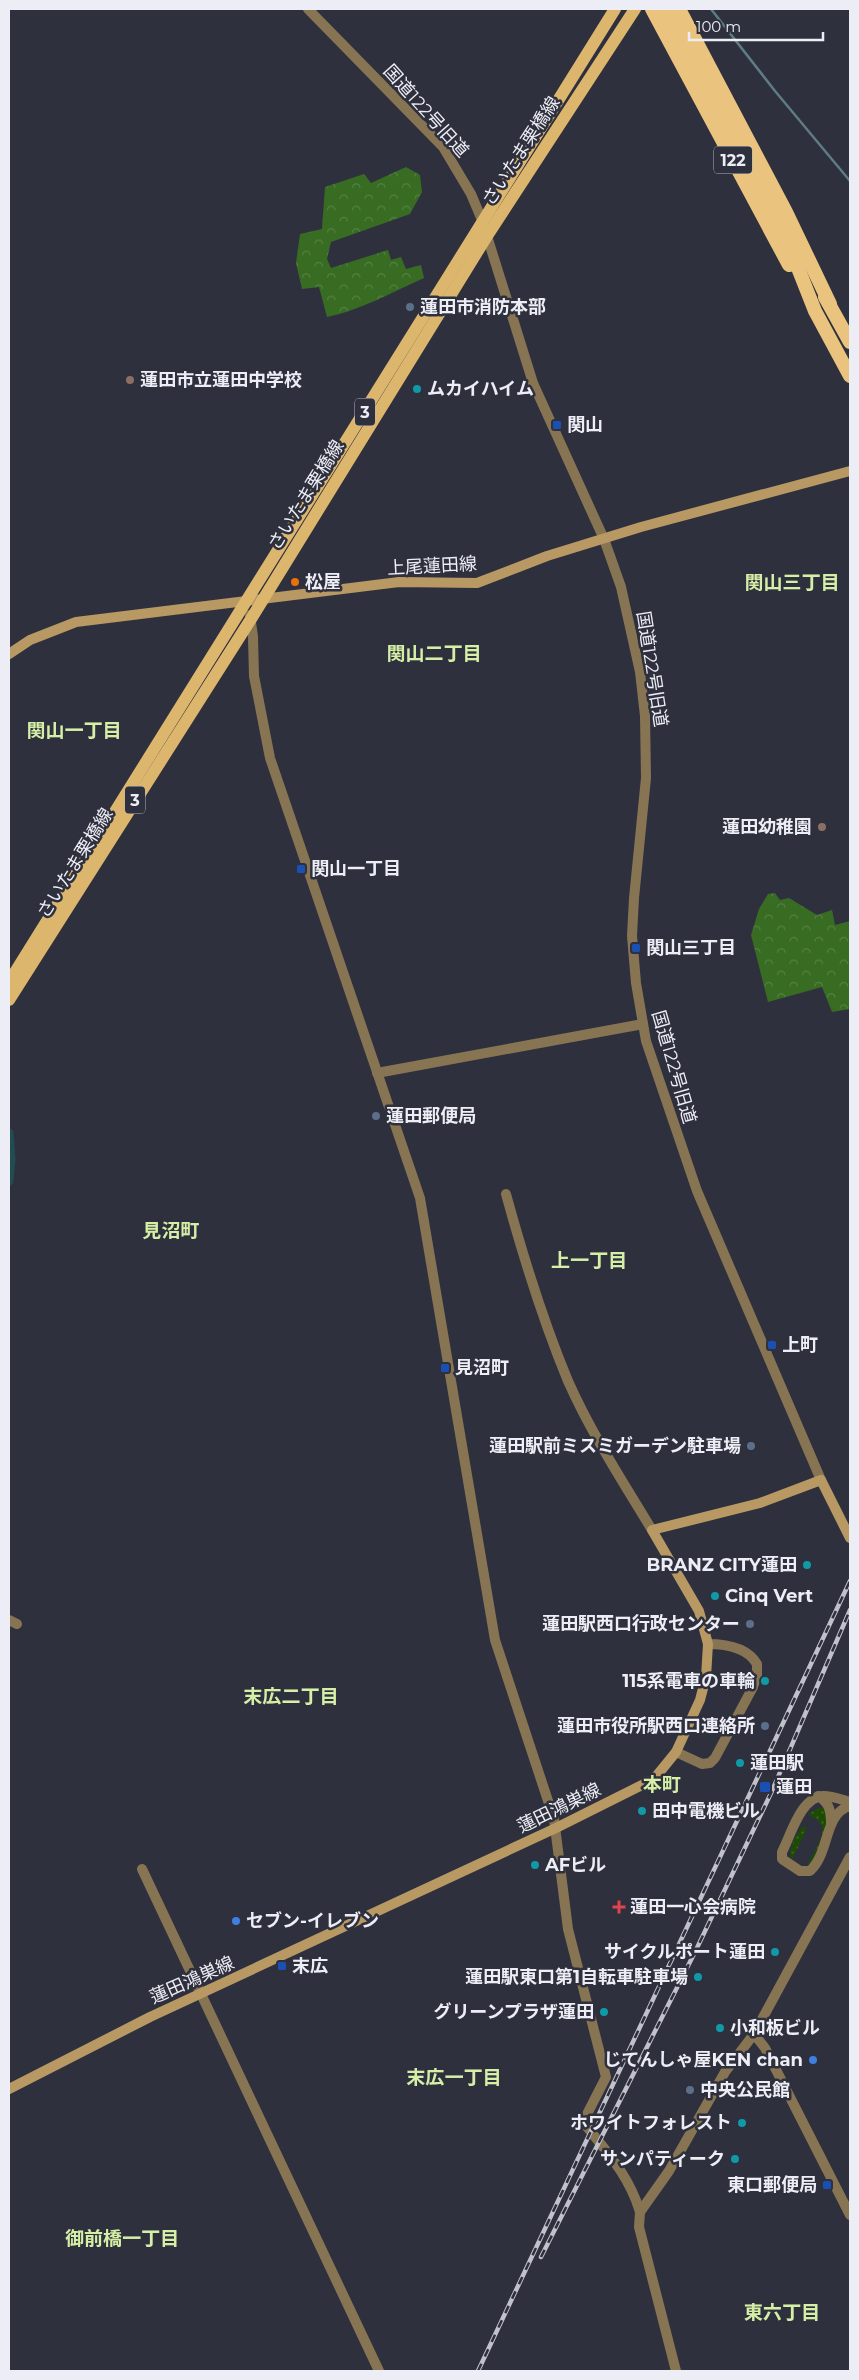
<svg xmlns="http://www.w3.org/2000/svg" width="859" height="2380" font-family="Montserrat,'Noto Sans JP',sans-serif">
  <defs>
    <pattern id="grass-dots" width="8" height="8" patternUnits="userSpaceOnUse" patternTransform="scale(1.25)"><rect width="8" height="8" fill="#1d4b03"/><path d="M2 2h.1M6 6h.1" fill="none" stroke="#3e6528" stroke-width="1.8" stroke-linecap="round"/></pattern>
    <pattern id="forest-crowns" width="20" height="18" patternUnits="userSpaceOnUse" patternTransform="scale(1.25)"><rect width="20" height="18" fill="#386c22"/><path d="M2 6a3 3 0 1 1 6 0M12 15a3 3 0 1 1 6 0" fill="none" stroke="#558143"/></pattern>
  </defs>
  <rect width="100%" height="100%" fill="#2f303d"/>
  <!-- grass -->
  <g fill="url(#grass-dots)">
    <path d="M821,1807l4,2 3,13 -15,40 -5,2c4,-9 19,-30 13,-40 -2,-4 -9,-7 -13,-10z"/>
    <path d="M802,1827l5,1 -15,32c-5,-10 4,-25 10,-33z"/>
  </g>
  <!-- forest -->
  <g fill="url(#forest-crowns)">
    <path d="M406,167l14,8 2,17 -12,22 -79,28 -4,17 4,9 57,-18 3,10 10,-3 5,12 15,-4 3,13c-32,14 -63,32 -97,39l-8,-30 -17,2 -6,-26 4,-29 22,-5 3,-42 39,-13 7,9z"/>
    <polygon points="775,893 780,900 789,898 817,915 832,910 835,925 850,921 850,1009 832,1012 822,987 768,1002 751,935 759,909 768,894"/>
  </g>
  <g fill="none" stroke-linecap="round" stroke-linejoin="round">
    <!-- stream -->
    <polyline stroke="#5e7c82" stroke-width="2.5" points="711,9 775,91 850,181"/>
    <!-- canal -->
    <polyline stroke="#214c50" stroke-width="9" points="9,1133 11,1159 9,1181"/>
    <!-- tertiary -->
    <g stroke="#877453" stroke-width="10">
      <polyline points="308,9 443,147 471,194 482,220 533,383 604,539 621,587 640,672 645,716 646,778 634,898 632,936 636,983 646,1041 697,1191 821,1480"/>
      <path d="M250,615l3,22 1,39 16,82 150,440 75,442 59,179 14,110 38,148 -23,45c23,29 46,53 57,90"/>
      <polyline points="377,1073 643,1024"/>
      <path d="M506,1194c17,62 37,127 62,187 23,52 55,101 84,149"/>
      <polyline points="9,1620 17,1624"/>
      <path d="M676,1752l26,12 8,-1 5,-5 38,-71 4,-12v-11c-10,-17 -31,-20 -49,-20"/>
      <path d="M818,1796c11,6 13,15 13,27"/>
      <path d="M850,1802c-8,-2 -17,-6 -26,-6 -23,0 -33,39 -42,56v7l18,12h10c21,-20 13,-57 40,-65"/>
      <polyline points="142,1869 379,2371"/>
      <polyline points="754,2034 765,2048 850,2215"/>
      <polyline points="676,2371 639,2227 640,2212 669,2171 725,2072 754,2034 850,1857"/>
    </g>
    <!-- secondary -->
    <g stroke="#b89963" stroke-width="10">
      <polyline points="9,654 30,640 76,622 399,582 477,583 547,556 641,527 850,471"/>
      <polyline points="9,2089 150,2017 556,1828 654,1779 676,1752 700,1700 706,1677 708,1644 699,1611 652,1530 760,1503 821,1480 850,1538"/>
    </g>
    <!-- primary -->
    <g stroke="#ddb66e" stroke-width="12">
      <polyline points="9,982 615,9"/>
      <polyline points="9,1000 251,619 487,236 635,9"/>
    </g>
    <!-- trunk -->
    <g stroke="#eac47e" stroke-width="14">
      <polyline points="652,9 789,265"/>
      <polyline points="666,9 787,240 815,311 850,376"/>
      <polyline points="679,9 786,212 830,304"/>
      <polyline points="825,297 850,342"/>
    </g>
    <defs>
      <g id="rail">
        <polyline points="541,2257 696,1950 772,1791 850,1610"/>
        <polyline points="478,2371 850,1581"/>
      </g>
    </defs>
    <!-- rail casing -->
    <use href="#rail" stroke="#c0c1ca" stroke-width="4.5"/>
    <!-- rail -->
    <use href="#rail" stroke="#2f303d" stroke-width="2.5" stroke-dasharray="8" stroke-linecap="butt"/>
  </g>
  <!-- markers -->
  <g fill="#5c6f8a" stroke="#2f303d" stroke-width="2">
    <circle cx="410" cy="307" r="5"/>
    <circle cx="376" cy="1116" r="5"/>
    <circle cx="751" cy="1446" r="5"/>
    <circle cx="750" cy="1624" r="5"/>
    <circle cx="765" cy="1726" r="5"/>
    <circle cx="690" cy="2090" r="5"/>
  </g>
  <g fill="#8d6e63" stroke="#2f303d" stroke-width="2">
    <circle cx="130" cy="380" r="5"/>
    <circle cx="822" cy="827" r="5"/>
  </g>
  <g fill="#0f9aa8" stroke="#2f303d" stroke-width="2">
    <circle cx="417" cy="389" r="5"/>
    <circle cx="807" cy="1565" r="5"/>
    <circle cx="715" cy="1596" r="5"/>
    <circle cx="765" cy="1681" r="5"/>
    <circle cx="740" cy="1763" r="5"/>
    <circle cx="642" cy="1811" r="5"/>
    <circle cx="535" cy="1865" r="5"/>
    <circle cx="775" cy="1952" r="5"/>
    <circle cx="698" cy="1977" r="5"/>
    <circle cx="604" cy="2012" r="5"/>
    <circle cx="720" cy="2028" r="5"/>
    <circle cx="742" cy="2123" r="5"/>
    <circle cx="735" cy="2159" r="5"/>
  </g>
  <g fill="#1a4fb4" stroke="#2f303d" stroke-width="2">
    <rect x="552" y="420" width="10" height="10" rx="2.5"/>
    <rect x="296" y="864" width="10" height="10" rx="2.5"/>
    <rect x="631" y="943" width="10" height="10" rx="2.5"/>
    <rect x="767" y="1340" width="10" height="10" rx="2.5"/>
    <rect x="440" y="1363" width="10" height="10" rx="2.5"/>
    <rect x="759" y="1781" width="12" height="12" rx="2.5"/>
    <rect x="277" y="1961" width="10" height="10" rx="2.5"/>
    <rect x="822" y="2180" width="10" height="10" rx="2.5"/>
  </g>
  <circle fill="#e8710a" stroke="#2f303d" stroke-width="2" cx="295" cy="582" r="5"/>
  <path fill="#e0444e" stroke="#2f303d" stroke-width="2" d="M616.5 1899.5h5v5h5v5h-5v5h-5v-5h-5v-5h5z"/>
  <g fill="#3f7fe0" stroke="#2f303d" stroke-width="2">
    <circle cx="236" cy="1921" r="5"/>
    <circle cx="813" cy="2060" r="5"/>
  </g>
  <g text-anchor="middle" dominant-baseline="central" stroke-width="5" stroke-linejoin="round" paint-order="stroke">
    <!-- shield labels -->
    <g fill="#2f303d" stroke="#b3b4be" stroke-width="1">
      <rect x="714" y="146.5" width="38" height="27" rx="4"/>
      <rect x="355" y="398.5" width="20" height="27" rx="4"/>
      <rect x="125" y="786.5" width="20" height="27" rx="4"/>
    </g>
    <g font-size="16" font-weight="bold" fill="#ecedf5">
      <text x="733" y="160">122</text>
      <text x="365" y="412">3</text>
      <text x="135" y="800">3</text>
    </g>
    <!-- street labels -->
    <g font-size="18" fill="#ecedf5" stroke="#2f303d">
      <text transform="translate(426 111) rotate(48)">国道122号旧道</text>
      <text transform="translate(521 151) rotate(-57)">さいたま栗橋線</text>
      <text transform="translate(306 495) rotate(-58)">さいたま栗橋線</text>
      <text transform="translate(432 566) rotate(-3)">上尾蓮田線</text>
      <text transform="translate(652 669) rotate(81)">国道122号旧道</text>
      <text transform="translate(75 863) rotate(-58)">さいたま栗橋線</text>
      <text transform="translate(674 1067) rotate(74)">国道122号旧道</text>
      <text transform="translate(559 1808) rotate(-26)">蓮田鴻巣線</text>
      <text transform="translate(192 1980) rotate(-24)">蓮田鴻巣線</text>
    </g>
    <!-- poi labels -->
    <g font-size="18" font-weight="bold" fill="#ecedf5" stroke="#2f303d" text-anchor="start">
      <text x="420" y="307">蓮田市消防本部</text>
      <text x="140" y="380">蓮田市立蓮田中学校</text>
      <text x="427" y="389">ムカイハイム</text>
      <text x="567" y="425">関山</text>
      <text x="305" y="582">松屋</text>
      <text x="812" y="827" text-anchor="end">蓮田幼稚園</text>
      <text x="311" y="869">関山一丁目</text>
      <text x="646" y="948">関山三丁目</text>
      <text x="386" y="1116">蓮田郵便局</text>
      <text x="782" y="1345">上町</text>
      <text x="455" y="1368">見沼町</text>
      <text x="741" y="1446" text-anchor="end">蓮田駅前ミスミガーデン駐車場</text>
      <text x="797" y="1565" text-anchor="end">BRANZ CITY蓮田</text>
      <text x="725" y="1596">Cinq Vert</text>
      <text x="740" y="1624" text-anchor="end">蓮田駅西口行政センター</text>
      <text x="755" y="1681" text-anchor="end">115系電車の車輪</text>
      <text x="755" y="1726" text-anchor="end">蓮田市役所駅西口連絡所</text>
      <text x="750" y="1763">蓮田駅</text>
      <text x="776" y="1787">蓮田</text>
      <text x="652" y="1811">田中電機ビル</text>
      <text x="545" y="1865">AFビル</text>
      <text x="630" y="1907">蓮田一心会病院</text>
      <text x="246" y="1921">セブン-イレブン</text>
      <text x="765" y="1952" text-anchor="end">サイクルポート蓮田</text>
      <text x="292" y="1966">末広</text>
      <text x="688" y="1977" text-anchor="end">蓮田駅東口第1自転車駐車場</text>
      <text x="594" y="2012" text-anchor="end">グリーンプラザ蓮田</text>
      <text x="730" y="2028">小和板ビル</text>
      <text x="803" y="2060" text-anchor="end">じてんしゃ屋KEN chan</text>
      <text x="700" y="2090">中央公民館</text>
      <text x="732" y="2123" text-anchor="end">ホワイトフォレスト</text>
      <text x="725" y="2159" text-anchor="end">サンパティーク</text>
      <text x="817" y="2185" text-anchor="end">東口郵便局</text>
    </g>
    <!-- neighbourhood labels -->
    <g font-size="19" font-weight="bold" fill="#d5f0a6" stroke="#2f303d">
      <text x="792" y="582">関山三丁目</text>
      <text x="434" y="653">関山二丁目</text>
      <text x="74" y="730">関山一丁目</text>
      <text x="171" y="1230">見沼町</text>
      <text x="589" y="1260">上一丁目</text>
      <text x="291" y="1696">末広二丁目</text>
      <text x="662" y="1784">本町</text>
      <text x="454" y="2077">末広一丁目</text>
      <text x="122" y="2238">御前橋一丁目</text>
      <text x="782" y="2312">東六丁目</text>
    </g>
  </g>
  <!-- border -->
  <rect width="859" height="2380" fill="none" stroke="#ecedf5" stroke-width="20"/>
  <!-- scale -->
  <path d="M689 32v8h134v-8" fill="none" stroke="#ecedf5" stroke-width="2.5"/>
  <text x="696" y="32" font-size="15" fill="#ecedf5" stroke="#2f303d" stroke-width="4" paint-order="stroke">100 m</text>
</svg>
